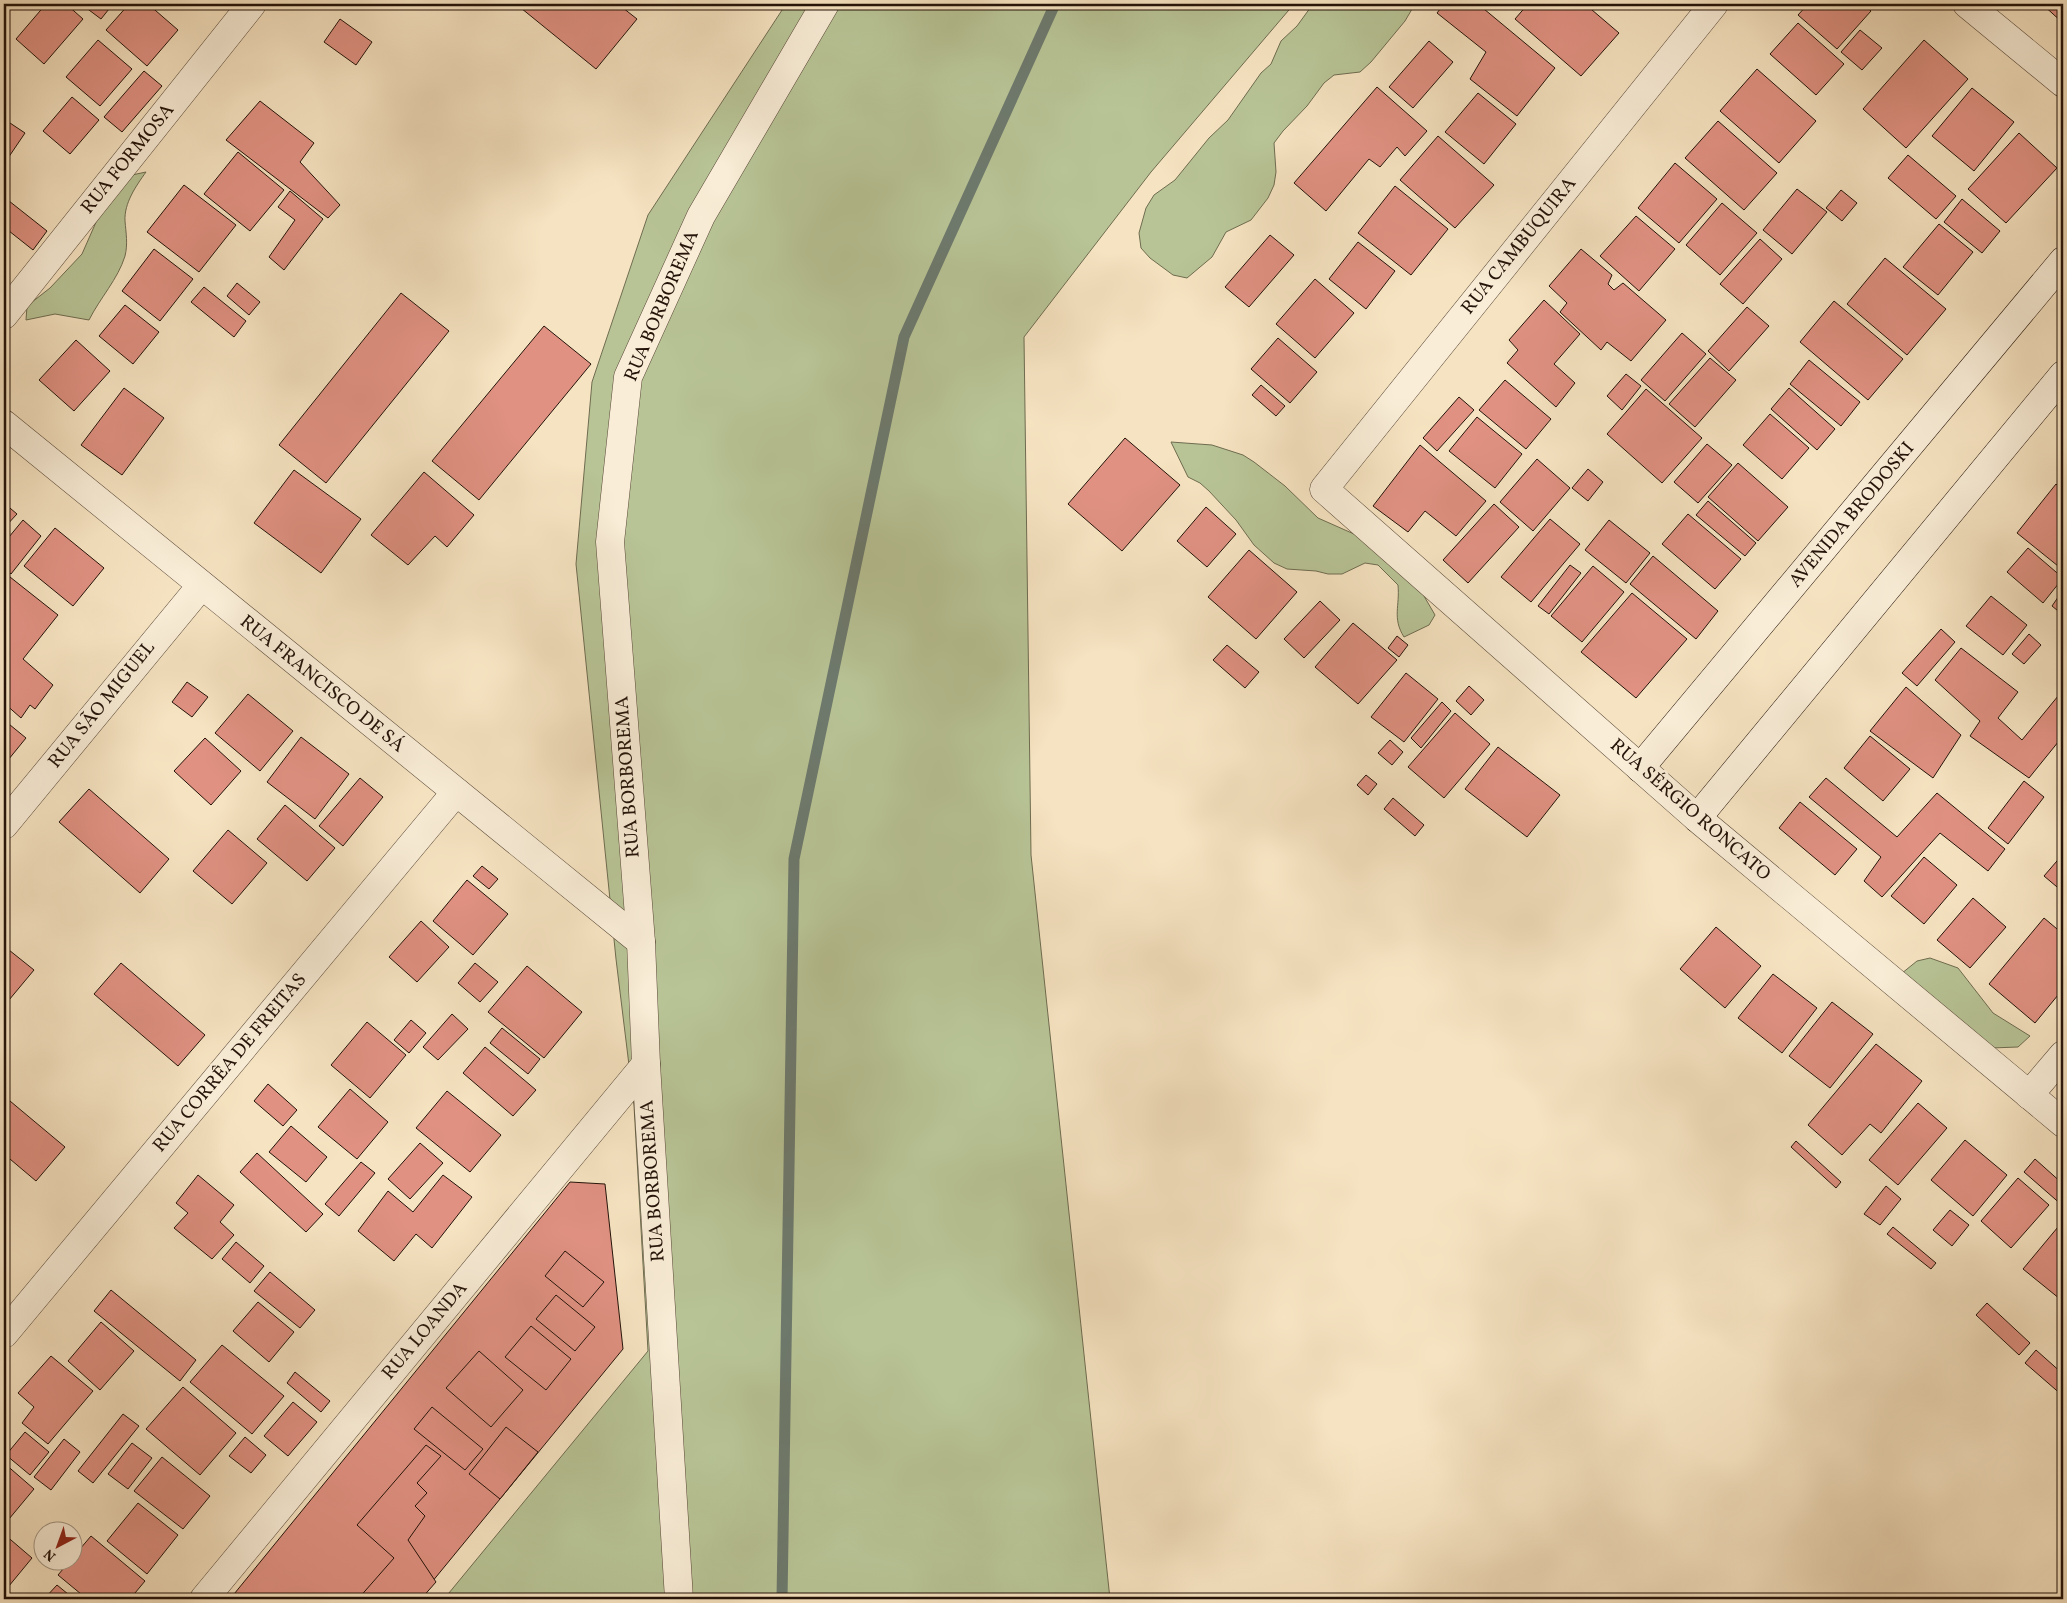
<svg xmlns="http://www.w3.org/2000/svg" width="2067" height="1603" font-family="Vollkorn,serif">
  <rect width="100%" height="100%" fill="#f6e3c1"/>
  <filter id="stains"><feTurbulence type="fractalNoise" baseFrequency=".004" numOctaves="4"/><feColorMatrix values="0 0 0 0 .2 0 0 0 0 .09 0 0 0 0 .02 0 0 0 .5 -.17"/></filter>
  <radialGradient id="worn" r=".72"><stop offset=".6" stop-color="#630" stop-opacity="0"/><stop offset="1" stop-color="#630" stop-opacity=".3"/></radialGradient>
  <!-- green -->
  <g fill="#b8c496" stroke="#6e6c50">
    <polygon points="786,4 1294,4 1151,172 1024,337 1031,855 1110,1599 444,1599 648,1351 634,1106 616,959 576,564 592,382 648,215"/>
    <polygon points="1313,4 1415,4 1405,21 1371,62 1360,72 1334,75 1324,83 1307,106 1283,131 1274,143 1276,172 1274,185 1268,198 1251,220 1226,232 1212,257 1187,278 1173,275 1150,258 1141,248 1139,233 1146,208 1154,195 1175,180 1209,138 1228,120 1261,73 1271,64 1281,41 1297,26"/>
    <path d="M146,172c-10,14 -22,31 -21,49 1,12 3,23 0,35 -7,23 -25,42 -36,64l-34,-6 -29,6 1,-14 23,-18 32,-34 22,-50 28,-29z"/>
    <path d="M1171,442l41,3 31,10 11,7 31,24 33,32 36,16 13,3 50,47 18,31 -6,10 -25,12c-12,-19 -4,-31 -6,-52l-20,-20 -13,-2 -23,11h-14l-12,-3 -29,-2 -13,-6 -20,-18 -18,-25 -27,-29 -9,-8 -12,-6z"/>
    <polygon points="1930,958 1958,968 1993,1013 2030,1036 2018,1047 1991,1048 1896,978 1917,961"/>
  </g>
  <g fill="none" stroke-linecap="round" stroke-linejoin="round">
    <!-- stream -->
    <polyline stroke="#6d7a6e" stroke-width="11" points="782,1599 794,859 904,337 1055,4"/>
  </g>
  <!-- building -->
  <g fill="#e09182" stroke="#241309">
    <polygon points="46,4 66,4 83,19 44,64 16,39"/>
    <polygon points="81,4 113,4 101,19"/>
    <polygon points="129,4 148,4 178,30 147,66 106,30"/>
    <polygon points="516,4 618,4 637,19 596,69"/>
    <polygon points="1444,4 1478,4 1555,68 1517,116 1470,79 1486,52 1437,13"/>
    <polygon points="1528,4 1585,4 1619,33 1581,76 1515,19"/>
    <polygon points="1808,4 1863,4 1871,11 1837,49 1798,15"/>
    <polygon points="2042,4 2063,4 2063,23"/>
    <polygon points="340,19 372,42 356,65 324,42"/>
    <polygon points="1798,23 1844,64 1816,95 1770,54"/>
    <polygon points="1860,30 1882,48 1862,70 1841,52"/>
    <polygon points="98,40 132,69 100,106 66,77"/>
    <polygon points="1924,40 1968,79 1906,148 1863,109"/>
    <polygon points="1429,41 1453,62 1413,108 1389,87"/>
    <polygon points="1757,69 1816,121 1779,163 1720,111"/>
    <polygon points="144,71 162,86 122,132 104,117"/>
    <polygon points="1377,87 1427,131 1405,156 1397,147 1380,167 1369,159 1326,211 1294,183"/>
    <polygon points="1972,88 2014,122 1974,171 1932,136"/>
    <polygon points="1478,93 1516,124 1484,164 1445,132"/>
    <polygon points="72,97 99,120 70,154 43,131"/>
    <polygon points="260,101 314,143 300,162 340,205 328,218 226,140"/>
    <polygon points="4,119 25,133 4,164"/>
    <polygon points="1718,121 1777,173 1744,210 1685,158"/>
    <polygon points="2019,133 2057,168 2006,223 1968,189"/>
    <polygon points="1438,136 1494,185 1455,228 1400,180"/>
    <polygon points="238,152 284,190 250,231 204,194"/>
    <polygon points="1908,155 1956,196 1936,219 1888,178"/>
    <polygon points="1675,163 1717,199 1679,243 1638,208"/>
    <polygon points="184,185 236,225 199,272 147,232"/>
    <polygon points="1395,186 1448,229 1411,275 1358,233"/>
    <polygon points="1797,189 1827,212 1792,254 1763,230"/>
    <polygon points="1841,190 1857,203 1842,221 1826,208"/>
    <polygon points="290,191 323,219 284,270 269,257 295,220 278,207"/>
    <polygon points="4,197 47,231 33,250 4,227"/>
    <polygon points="1962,199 2000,231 1982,253 1944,222"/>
    <polygon points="1722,203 1757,233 1720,275 1686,245"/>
    <polygon points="1636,216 1675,249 1639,291 1600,256"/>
    <polygon points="1939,224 1973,252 1938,295 1903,267"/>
    <polygon points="1270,235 1294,255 1249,307 1225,287"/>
    <polygon points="1760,239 1782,259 1743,304 1720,284"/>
    <polygon points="1358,242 1395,271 1366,309 1329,279"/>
    <polygon points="154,249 193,279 160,321 122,291"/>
    <polygon points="1581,249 1612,275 1608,284 1614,290 1623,283 1666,320 1631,361 1607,342 1601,350 1560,312 1567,303 1549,286"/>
    <polygon points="1885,258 1946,309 1907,355 1847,304"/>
    <polygon points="1315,279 1354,313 1315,358 1276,324"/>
    <polygon points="237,283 260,302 249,315 227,296"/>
    <polygon points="204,287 246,321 234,337 191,302"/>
    <polygon points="401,293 449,331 326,483 279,445"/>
    <polygon points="1544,300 1580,334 1554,364 1575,383 1556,407 1507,363 1518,350 1509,340"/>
    <polygon points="1834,301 1903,359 1868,400 1800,342"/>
    <polygon points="125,305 159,332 133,364 99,336"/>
    <polygon points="1747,307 1769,326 1729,371 1708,351"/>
    <polygon points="544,326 591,364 479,500 432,461"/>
    <polygon points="1682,333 1706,354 1665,401 1641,380"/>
    <polygon points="1278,338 1317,372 1290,403 1251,369"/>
    <polygon points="76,340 110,371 74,411 39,380"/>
    <polygon points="1710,358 1736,380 1695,427 1669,404"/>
    <polygon points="1809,360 1860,402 1841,426 1790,384"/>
    <polygon points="1626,374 1641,386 1622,410 1607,396"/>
    <polygon points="1505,380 1551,419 1526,449 1479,410"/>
    <polygon points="1261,385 1285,406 1276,416 1252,395"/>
    <polygon points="124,388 164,418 122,475 81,445"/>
    <polygon points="1789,388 1835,429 1817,450 1771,409"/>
    <polygon points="1646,389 1702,438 1662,483 1607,434"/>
    <polygon points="1459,397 1474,410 1437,451 1423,438"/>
    <polygon points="1770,414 1809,448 1782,479 1743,445"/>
    <polygon points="1477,417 1522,454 1495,488 1449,451"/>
    <polygon points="1125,438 1180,485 1122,551 1068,504"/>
    <polygon points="1707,444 1732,465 1698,503 1674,482"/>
    <polygon points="1420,445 1486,501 1456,536 1425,511 1408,532 1373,506"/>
    <polygon points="1537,459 1570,488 1533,531 1500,502"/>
    <polygon points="1738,463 1788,507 1758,541 1708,497"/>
    <polygon points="1588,469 1603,482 1588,501 1572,488"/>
    <polygon points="294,470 361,519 321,573 254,523"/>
    <polygon points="424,472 474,515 447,547 435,536 408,565 371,535"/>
    <polygon points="2056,484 2063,491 2063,570 2017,533"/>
    <polygon points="1708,501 1756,543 1745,556 1696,515"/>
    <polygon points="4,503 17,514 4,528"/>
    <polygon points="1494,504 1519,527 1468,583 1443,560"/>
    <polygon points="1206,507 1236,534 1207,567 1177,541"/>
    <polygon points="1688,514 1741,559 1715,589 1662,544"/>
    <polygon points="1550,519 1580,544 1531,602 1501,577"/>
    <polygon points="23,520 41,536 11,574 4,568 4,543"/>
    <polygon points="1609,520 1650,553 1626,583 1585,550"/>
    <polygon points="55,528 104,568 73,606 24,566"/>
    <polygon points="2028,548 2063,578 2043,603 2007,572"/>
    <polygon points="1249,550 1297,592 1256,639 1208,597"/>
    <polygon points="1653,556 1718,611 1696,639 1630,584"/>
    <polygon points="1570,565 1581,573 1549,614 1538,606"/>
    <polygon points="1593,566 1624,592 1582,642 1551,616"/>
    <polygon points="10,577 58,615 23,659 53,685 35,709 30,705 21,718 4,703 4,584"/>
    <polygon points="2063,590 2063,615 2052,606"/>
    <polygon points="1632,593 1687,639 1636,698 1581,652"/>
    <polygon points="1991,596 2027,625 2003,655 1966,626"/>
    <polygon points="1320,601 1340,620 1304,658 1284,639"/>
    <polygon points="1353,623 1397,660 1358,704 1315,667"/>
    <polygon points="1941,629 1955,642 1917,686 1902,673"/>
    <polygon points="2029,634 2041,645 2024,664 2012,654"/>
    <polygon points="1397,636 1408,645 1399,657 1388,648"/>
    <polygon points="1227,645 1259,672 1245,688 1213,660"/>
    <polygon points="1961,648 2018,692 1998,718 2022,740 2063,690 2063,736 2029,778 1970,736 1980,721 1935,680"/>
    <polygon points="1406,673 1438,699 1404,742 1371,717"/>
    <polygon points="187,682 208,697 192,717 172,702"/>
    <polygon points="1469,686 1484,700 1471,715 1456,701"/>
    <polygon points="1906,687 1961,735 1933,778 1870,731"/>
    <polygon points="248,694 293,731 260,771 215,733"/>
    <polygon points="1442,702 1451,711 1421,748 1411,738"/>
    <polygon points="1455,713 1490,744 1444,798 1408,767"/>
    <polygon points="4,720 26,738 4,765"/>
    <polygon points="1870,736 1910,769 1883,801 1844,768"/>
    <polygon points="301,737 349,774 315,819 267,782"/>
    <polygon points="205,738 241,771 211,805 174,771"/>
    <polygon points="1390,740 1403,752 1392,765 1378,753"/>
    <polygon points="1498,747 1560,795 1527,837 1465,789"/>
    <polygon points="1366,775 1377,784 1368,795 1357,785"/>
    <polygon points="360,778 383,797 343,846 319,826"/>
    <polygon points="1826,778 1897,837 1937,793 2005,849 1988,871 1940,833 1882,897 1864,881 1881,857 1809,797"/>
    <polygon points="2024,781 2044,797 2008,844 1988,828"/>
    <polygon points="89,789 169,859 140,893 59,822"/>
    <polygon points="1393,798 1424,825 1415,836 1384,809"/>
    <polygon points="1800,802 1857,849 1835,875 1779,828"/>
    <polygon points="285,805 335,848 307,881 257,839"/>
    <polygon points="228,830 267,863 232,904 193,871"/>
    <polygon points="2063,854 2063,892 2044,876"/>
    <polygon points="1924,857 1957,885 1924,924 1891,896"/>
    <polygon points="482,866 498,879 489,889 473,876"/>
    <polygon points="467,880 508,914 473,955 433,921"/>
    <polygon points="1973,898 2006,927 1970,968 1937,940"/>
    <polygon points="2044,918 2063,934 2063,989 2035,1023 1989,984"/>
    <polygon points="421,921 449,947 417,982 389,957"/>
    <polygon points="1716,927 1761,966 1725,1008 1680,969"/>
    <polygon points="4,946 34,970 4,1006"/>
    <polygon points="121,963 205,1035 178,1066 94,994"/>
    <polygon points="475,963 498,982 480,1002 458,983"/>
    <polygon points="527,966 582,1012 544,1058 488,1012"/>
    <polygon points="1773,974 1817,1008 1782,1053 1738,1018"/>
    <polygon points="1832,1002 1873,1034 1830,1088 1789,1056"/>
    <polygon points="452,1014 468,1029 438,1060 423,1047"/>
    <polygon points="411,1020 426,1033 409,1053 394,1040"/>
    <polygon points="367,1022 406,1055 370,1098 331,1065"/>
    <polygon points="502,1028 540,1059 528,1074 490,1043"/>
    <polygon points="1876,1044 1922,1081 1881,1133 1870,1124 1842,1155 1808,1125"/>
    <polygon points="485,1047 536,1090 513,1116 463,1073"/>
    <polygon points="268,1084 297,1110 283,1126 254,1101"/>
    <polygon points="350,1089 388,1122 357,1159 318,1127"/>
    <polygon points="447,1091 501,1135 470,1172 416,1128"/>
    <polygon points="10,1101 65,1147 36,1181 4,1154 4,1109"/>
    <polygon points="1918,1103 1947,1128 1898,1185 1869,1160"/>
    <polygon points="291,1126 327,1157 306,1182 269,1152"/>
    <polygon points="1965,1140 2007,1175 1973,1216 1931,1180"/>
    <polygon points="1796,1141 1841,1182 1836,1188 1791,1147"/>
    <polygon points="420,1143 443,1163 410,1199 388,1179"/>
    <polygon points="257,1153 323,1214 306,1232 240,1172"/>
    <polygon points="2035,1159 2063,1184 2063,1206 2024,1172"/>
    <polygon points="361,1162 375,1173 339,1216 325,1204"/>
    <polygon points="198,1175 234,1205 220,1222 234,1235 212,1259 174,1228 188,1213 176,1203"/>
    <polygon points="443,1175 472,1197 432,1248 416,1234 394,1261 358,1231 388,1191 413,1212"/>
    <polygon points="2018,1178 2049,1205 2011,1248 1981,1221"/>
    <polygon points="570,1182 605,1184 623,1349 418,1599 230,1599"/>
    <polygon points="1886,1186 1901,1199 1880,1225 1864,1214"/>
    <polygon points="1950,1210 1969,1225 1952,1246 1933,1230"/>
    <polygon points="2063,1221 2063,1295 2060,1299 2023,1269"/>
    <polygon points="1893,1227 1936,1263 1931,1269 1887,1234"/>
    <polygon points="236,1242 264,1266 250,1283 222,1259"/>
    <polygon points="565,1251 604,1282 583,1307 545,1276"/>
    <polygon points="270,1272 315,1310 300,1328 254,1291"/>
    <polygon points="111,1290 196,1360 180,1381 94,1311"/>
    <polygon points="556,1295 595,1327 575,1351 536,1319"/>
    <polygon points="258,1302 294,1332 269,1362 233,1331"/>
    <polygon points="1987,1303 2030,1343 2019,1355 1976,1315"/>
    <polygon points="101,1322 134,1351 100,1390 68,1361"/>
    <polygon points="531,1326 571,1359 546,1390 505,1357"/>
    <polygon points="222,1345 284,1396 252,1434 190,1382"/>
    <polygon points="2036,1350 2063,1374 2063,1396 2025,1363"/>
    <polygon points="479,1351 523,1390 491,1427 446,1388"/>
    <polygon points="51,1356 93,1391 48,1444 22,1423 34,1407 18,1393"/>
    <polygon points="295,1372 330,1401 321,1412 287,1383"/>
    <polygon points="183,1387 236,1433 200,1475 146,1429"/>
    <polygon points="293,1402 317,1422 288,1456 264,1436"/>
    <polygon points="432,1407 483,1449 465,1470 414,1429"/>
    <polygon points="123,1414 139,1426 93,1483 78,1471"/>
    <polygon points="506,1427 538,1452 500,1499 469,1474"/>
    <polygon points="25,1432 49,1452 30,1475 6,1455"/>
    <polygon points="245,1437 266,1455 251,1473 229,1456"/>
    <polygon points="64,1439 80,1452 51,1490 34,1477"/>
    <polygon points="132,1443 152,1458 128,1489 108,1474"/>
    <polygon points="426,1445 441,1456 417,1483 427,1493 415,1506 425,1516 408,1540 436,1582 421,1599 358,1599 394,1558 357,1525"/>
    <polygon points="162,1457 210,1496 183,1529 134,1491"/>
    <polygon points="4,1463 34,1489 4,1525"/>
    <polygon points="138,1503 178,1535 147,1574 107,1541"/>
    <polygon points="4,1534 32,1558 4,1592"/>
    <polygon points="91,1536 145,1581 130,1599 87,1599 58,1575"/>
    <polygon points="57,1585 74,1599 44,1599"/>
  </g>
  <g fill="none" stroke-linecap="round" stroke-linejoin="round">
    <defs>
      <g id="street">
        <polyline points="1714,4 1324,489 1697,818 2063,1123"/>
        <polyline points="1967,4 2063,83"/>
        <polyline points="4,315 252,4"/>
        <polyline points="4,424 641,942"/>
        <polyline points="4,825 201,586"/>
        <polyline points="2029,1095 2063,1055"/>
        <polyline points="4,1334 456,792"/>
        <polyline points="204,1599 646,1064"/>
        <polyline points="679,1599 646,1064 641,942 610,542 628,377 701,216 825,4"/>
      </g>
      <g id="secondary">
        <polyline points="1640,768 2063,261"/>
        <polyline points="1697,818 2063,375"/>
      </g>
    </defs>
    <!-- street casing -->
    <use href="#street" stroke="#584737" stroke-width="29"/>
    <!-- secondary casing -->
    <use href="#secondary" stroke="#241309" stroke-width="29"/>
    <!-- street -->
    <use href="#street" stroke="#f9edd7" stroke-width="28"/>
    <!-- secondary -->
    <use href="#secondary" stroke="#f9edd7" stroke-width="28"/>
  </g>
  <g text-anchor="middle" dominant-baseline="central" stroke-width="5" stroke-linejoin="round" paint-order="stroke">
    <!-- street labels -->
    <g font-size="19" fill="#241309" stroke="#f9edd7">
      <text transform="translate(128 159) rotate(-51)">RUA FORMOSA</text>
      <text transform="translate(1519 246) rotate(-51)">RUA CAMBUQUIRA</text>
      <text transform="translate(662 306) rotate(-67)">RUA BORBOREMA</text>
      <text transform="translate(1852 515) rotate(-50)">AVENIDA BRODOSKI</text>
      <text transform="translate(322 684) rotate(39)">RUA FRANCISCO DE SÁ</text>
      <text transform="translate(102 705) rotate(-51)">RUA SÃO MIGUEL</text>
      <text transform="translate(628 777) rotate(-94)">RUA BORBOREMA</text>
      <text transform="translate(1690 810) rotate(41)">RUA SÉRGIO RONCATO</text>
      <text transform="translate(230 1063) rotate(-50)">RUA CORRÊA DE FREITAS</text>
      <text transform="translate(653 1181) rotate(-94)">RUA BORBOREMA</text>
      <text transform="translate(425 1331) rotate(-50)">RUA LOANDA</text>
    </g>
  </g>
  <!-- margin -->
  <rect width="2067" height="1603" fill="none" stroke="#f6e3c1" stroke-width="20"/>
  <rect x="5" y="5" width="2057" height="1593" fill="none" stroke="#241309" stroke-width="2.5"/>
  <rect x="10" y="10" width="2047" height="1583" fill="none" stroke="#241309"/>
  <!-- north arrow -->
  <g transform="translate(58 1546) rotate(221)"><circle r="24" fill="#f9edd7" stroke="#a49685"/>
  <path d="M0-4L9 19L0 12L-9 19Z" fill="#8f2418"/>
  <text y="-8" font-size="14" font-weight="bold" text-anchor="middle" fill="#241309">N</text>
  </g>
  <rect width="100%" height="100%" filter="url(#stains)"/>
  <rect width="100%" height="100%" fill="url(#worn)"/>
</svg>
